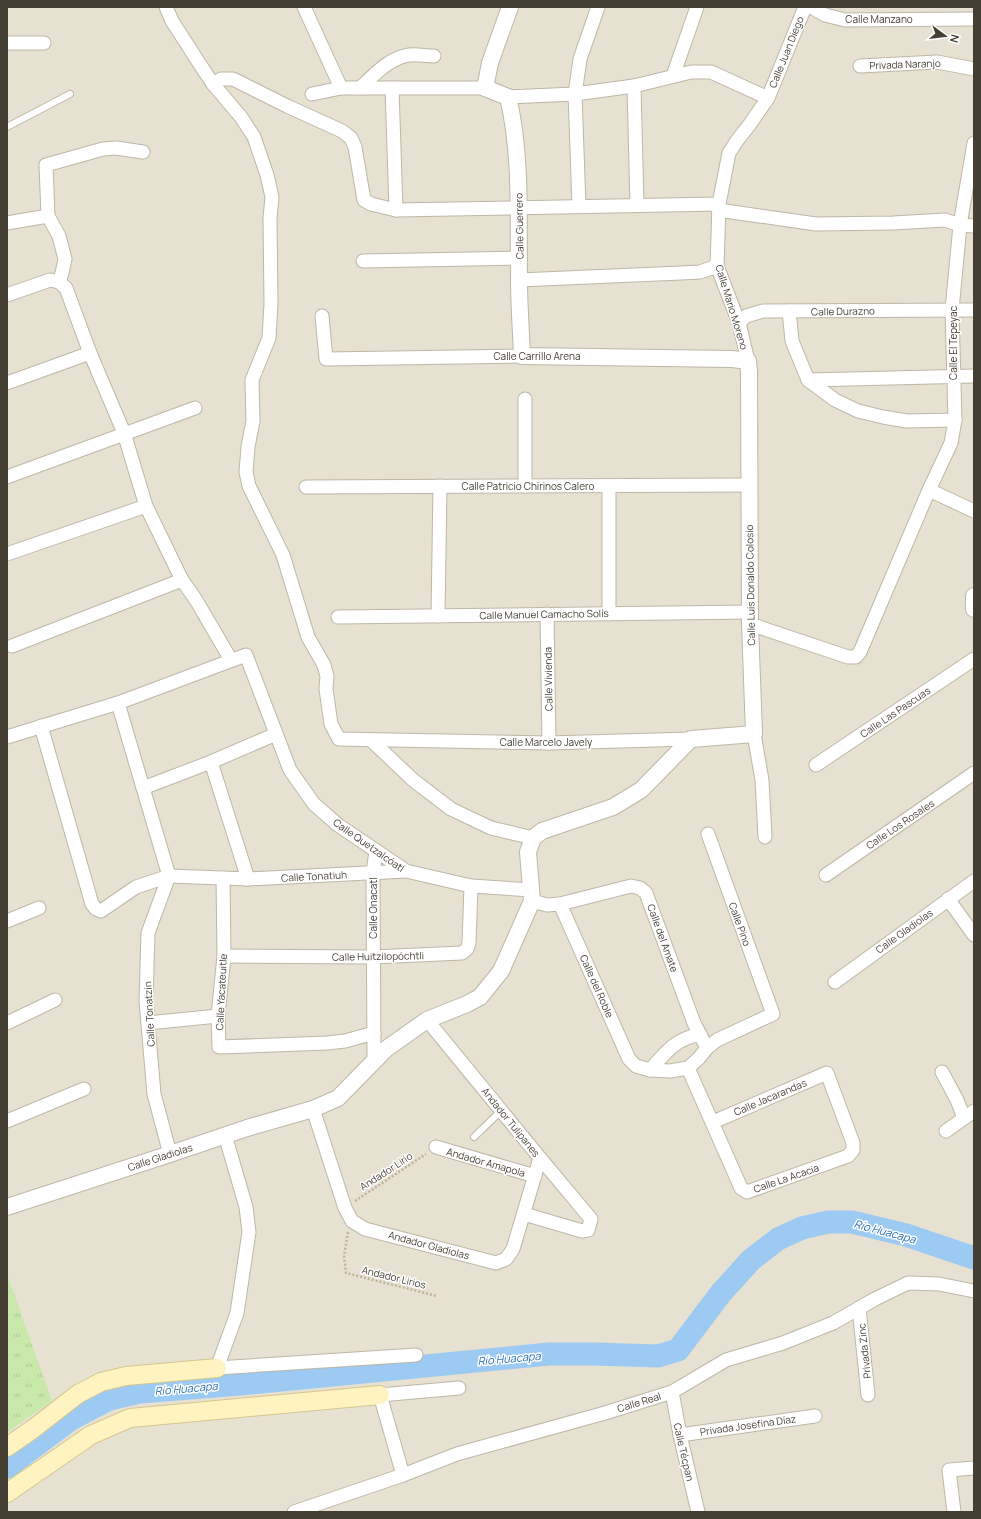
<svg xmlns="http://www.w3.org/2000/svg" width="981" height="1519" font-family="Manrope,sans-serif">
  <defs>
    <pattern id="park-tufts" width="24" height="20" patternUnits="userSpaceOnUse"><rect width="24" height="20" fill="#c9e9aa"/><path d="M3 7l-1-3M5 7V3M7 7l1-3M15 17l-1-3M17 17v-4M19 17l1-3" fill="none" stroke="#aec993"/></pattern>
  </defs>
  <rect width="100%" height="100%" fill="#f2efe3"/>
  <!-- residential -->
  <rect fill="#e7e1d1" x="7" y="7" width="967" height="1505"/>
  <!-- park -->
  <polygon fill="url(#park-tufts)" points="7,1274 52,1401 7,1432"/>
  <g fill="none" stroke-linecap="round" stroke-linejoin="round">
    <!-- river -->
    <polyline stroke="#9ccaf2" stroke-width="23" points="7,1467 71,1419 109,1399 140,1392 240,1384 549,1354 593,1354 658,1356 678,1350 721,1293 751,1260 778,1239 802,1228 828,1222 852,1222 906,1235 974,1258"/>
    <defs>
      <g id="service">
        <polyline points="7,127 70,94"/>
        <polyline points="474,1137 501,1111"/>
      </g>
      <g id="minor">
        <polyline points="166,7 172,21 201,66 213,84 241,117 254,137 267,175 272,197 270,218 271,304 269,338 252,380 253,421 248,447 246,472 249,486 283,555 308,637 324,665 327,676 326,689 331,724 339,739 549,743 691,739"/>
        <polyline points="304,7 341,88"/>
        <polyline points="811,7 825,15 845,20 974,19"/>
        <polyline points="7,43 44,43"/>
        <polyline points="860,66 937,62 974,69"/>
        <polyline points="673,76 697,7"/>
        <polyline points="213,84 221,79 233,79 287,106 342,131 351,138 355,147 364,200 371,204 396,210 719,204"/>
        <polyline points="634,86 637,205"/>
        <path d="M360,88c14,-13 29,-30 49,-33 8,-1 17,1 25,1"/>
        <polyline points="392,88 396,210"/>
        <polyline points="312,94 341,88 485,88"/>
        <polyline points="508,97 575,94 634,86 691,72 711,72 768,98"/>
        <polyline points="579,206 575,94 580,59 598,7"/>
        <polyline points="718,210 816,224 893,223 945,220 960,225 974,226"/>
        <polyline points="7,223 48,216"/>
        <polyline points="363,261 519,258"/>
        <polyline points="519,280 681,273 700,272 717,266"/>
        <polyline points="59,282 62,273 65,259 59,236 48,216 46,165 103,149 116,148 143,152"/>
        <polyline points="7,295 50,280 59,282 66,288 90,353 124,433 146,506 182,580 196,600 231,660"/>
        <polyline points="789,311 792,341 808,380 835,400 858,411 883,417 907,421 955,420"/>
        <polyline points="322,316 326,359 522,356"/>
        <polyline points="739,323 746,316 763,311 974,310"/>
        <polyline points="748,361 739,323 717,266 719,204 729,153 736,142 750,124 768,98 805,7"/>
        <polyline points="808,380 974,376"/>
        <polyline points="7,383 90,353"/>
        <polyline points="525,399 525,486"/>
        <polyline points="7,477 195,408"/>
        <polyline points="609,486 609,614"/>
        <polyline points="306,487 749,485"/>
        <polyline points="929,490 974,511"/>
        <polyline points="7,554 146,506"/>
        <polyline points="547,614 549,743"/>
        <polyline points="438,616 440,486"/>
        <polyline points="338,617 750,612"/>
        <polyline points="750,624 848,657 856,657 860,652 929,490 951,443 955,420 952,310 960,225 974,143"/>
        <polyline points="12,646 182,580"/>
        <polyline points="118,703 169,876"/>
        <polyline points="41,726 92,904 96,909 101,911 136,887 169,876 248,879 406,871"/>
        <polyline points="754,734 762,780 765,837"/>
        <polyline points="7,737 118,703 246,655 290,770 314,804 338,825 406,871 471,886 531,890"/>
        <polyline points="371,740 413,780 451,809 491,828 533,838"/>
        <polyline points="211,762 248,879"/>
        <polyline points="816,765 974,659"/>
        <polyline points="143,788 211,762 276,734"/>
        <polyline points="826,875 974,773"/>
        <polyline points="169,876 148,933 146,1001 154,1094 170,1154"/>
        <polyline points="223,878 224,956 218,1016 219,1047 327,1043 345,1041 374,1033"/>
        <polyline points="948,899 974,935"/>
        <polyline points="532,901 547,905 560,904 631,886 640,888 646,893 694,1023 707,1048"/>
        <polyline points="560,904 629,1059 636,1066 650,1070 670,1071 688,1068 699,1058 707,1048 717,1040 773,1014 708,834"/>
        <polyline points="7,921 39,908"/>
        <polyline points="224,956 373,957 462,953 467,949 469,943 471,886"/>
        <polyline points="835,982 974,881"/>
        <polyline points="427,1020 540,1158 591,1219 588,1230 582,1231 524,1214"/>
        <polyline points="7,1023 55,1000"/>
        <polyline points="148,1023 218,1016"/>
        <polyline points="374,1061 373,873 376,851"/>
        <polyline points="688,1068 741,1188 747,1192 848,1156 853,1150 853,1143 827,1073 713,1122"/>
        <path d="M650,1070c17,-19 24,-30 50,-36"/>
        <polyline points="942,1072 957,1100 964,1118"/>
        <polyline points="313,1109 345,1208 352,1221 365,1229 496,1263 506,1259 513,1249 540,1158"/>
        <polyline points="7,1121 84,1089"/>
        <polyline points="946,1131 974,1111"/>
        <polyline points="225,1135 246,1207 249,1232 237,1313 217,1368 416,1355"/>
        <polyline points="436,1147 535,1176"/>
        <polyline points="859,1308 868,1395"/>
        <polyline points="672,1392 680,1435 698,1512"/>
        <polyline points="680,1435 815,1416"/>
        <polyline points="403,1475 380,1395 459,1388"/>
        <polyline points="294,1512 403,1475 457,1454 605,1413 672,1392 726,1360 783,1343 833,1323 875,1299 908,1283 939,1284 974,1291"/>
        <polyline points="954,1512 949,1470 974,1468"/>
      </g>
      <g id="tertiary">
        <polyline points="974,596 974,609"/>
        <path d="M7,1207l163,-53 77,-26 66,-19 25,-11 48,-49 41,-29 40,-16 13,-7 21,-26 31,-70 -4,-49 5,-14 9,-7 71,-24 28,-17 50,-51 63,-5 -4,-110 -1,-252 -1,-11 -16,-2 -210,-3c-1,-26 -3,-51 -3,-77 -1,-60 3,-123 -11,-182l-23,-9 5,-25 20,-56"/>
      </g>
      <g id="secondary">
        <polyline points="7,1447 33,1429 78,1394 101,1382 126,1376 217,1368"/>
        <polyline points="7,1493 91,1435 130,1418 380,1395"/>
      </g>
    </defs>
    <!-- service casing -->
    <use href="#service" stroke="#beb7a6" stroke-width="8"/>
    <!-- minor casing -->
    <use href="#minor" stroke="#beb7a6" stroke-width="15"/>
    <!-- tertiary casing -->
    <use href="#tertiary" stroke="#beb7a6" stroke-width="18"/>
    <!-- secondary casing -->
    <use href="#secondary" stroke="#d5c691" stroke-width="20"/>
    <!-- path -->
    <g stroke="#c0b497" stroke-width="2.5" stroke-dasharray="2 2" stroke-linecap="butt">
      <polyline points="355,1201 426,1154"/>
      <polyline points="348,1232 344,1256 346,1273 437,1296"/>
    </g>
    <!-- service -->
    <use href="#service" stroke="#fff" stroke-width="6"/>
    <!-- minor -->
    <use href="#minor" stroke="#fff" stroke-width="13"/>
    <!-- tertiary -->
    <use href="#tertiary" stroke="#fff" stroke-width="16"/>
    <!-- secondary -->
    <use href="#secondary" stroke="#fff4c1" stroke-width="18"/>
  </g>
  <g text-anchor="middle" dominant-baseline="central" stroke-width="3" stroke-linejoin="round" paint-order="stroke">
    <!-- street labels -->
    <g font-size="10" fill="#453f33" stroke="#fff">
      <text x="879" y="19">Calle Manzano</text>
      <text transform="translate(786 52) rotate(-68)">Calle Juan Diego</text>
      <text transform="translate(905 64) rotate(-2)">Privada Naranjo</text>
      <text transform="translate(519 226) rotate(-91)">Calle Guerrero</text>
      <text transform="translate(732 307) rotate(73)">Calle Mario Moreno</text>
      <text transform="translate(843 311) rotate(-1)">Calle Durazno</text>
      <text transform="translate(953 343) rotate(-90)">Calle El Tepeyac</text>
      <text x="537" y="356">Calle Carrillo Arena</text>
      <text x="528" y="486">Calle Patricio Chirinos Calero</text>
      <text transform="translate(750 585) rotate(-91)">Calle Luis Donaldo Colosio</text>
      <text transform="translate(544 614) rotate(-1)">Calle Manuel Camacho Solís</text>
      <text transform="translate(548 679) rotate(-91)">Calle Vivienda</text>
      <text transform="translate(895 712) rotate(-34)">Calle Las Pascuas</text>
      <text x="546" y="742">Calle Marcelo Javely</text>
      <text transform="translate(900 824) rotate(-34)">Calle Los Rosales</text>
      <text transform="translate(369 845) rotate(35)">Calle Quetzalcóatl</text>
      <text transform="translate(314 876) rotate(-3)">Calle Tonatiuh</text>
      <text transform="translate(373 908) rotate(-90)">Calle Onacatl</text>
      <text transform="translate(740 924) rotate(70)">Calle Pino</text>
      <text transform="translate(904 931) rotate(-36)">Calle Gladiolas</text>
      <text transform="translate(663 938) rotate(70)">Calle del Amate</text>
      <text transform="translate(378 956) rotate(-1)">Calle Huitzilopóchtli</text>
      <text transform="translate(597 986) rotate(66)">Calle del Roble</text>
      <text transform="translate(221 992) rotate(-87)">Calle Yacateuitle</text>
      <text transform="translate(149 1014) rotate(-93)">Calle Tonatzin</text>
      <text transform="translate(770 1097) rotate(-23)">Calle Jacarandas</text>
      <text transform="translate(511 1122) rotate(51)">Andador Tulipanes</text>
      <text transform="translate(160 1157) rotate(-18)">Calle Gladiolas</text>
      <text transform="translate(486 1162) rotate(16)">Andador Amapola</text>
      <text transform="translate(386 1171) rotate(-33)">Andador Lirio</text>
      <text transform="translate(786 1178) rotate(-19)">Calle La Acacia</text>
      <text transform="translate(429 1245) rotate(15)">Andador Gladiolas</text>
      <text transform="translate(394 1277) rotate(14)">Andador Lirios</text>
      <text transform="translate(864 1351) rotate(-96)">Privada Zinc</text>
      <text transform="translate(639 1402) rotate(-17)">Calle Real</text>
      <text transform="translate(748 1425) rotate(-8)">Privada Josefina Díaz</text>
      <text transform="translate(684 1452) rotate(77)">Calle Técpan</text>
    </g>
    <!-- water labels -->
    <g font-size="11" font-style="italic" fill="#2971b4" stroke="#fff">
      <text transform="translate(885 1231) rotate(15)">Río Huacapa</text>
      <text transform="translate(509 1358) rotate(-5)">Río Huacapa</text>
      <text transform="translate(186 1388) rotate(-5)">Río Huacapa</text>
    </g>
  </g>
  <!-- border -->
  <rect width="981" height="1519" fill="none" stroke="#453f33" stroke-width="16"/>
  <!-- north arrow -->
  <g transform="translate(945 36) rotate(105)" stroke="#ffffff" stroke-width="3" paint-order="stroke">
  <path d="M0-3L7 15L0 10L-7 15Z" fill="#453f33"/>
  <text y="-6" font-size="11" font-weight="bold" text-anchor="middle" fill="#453f33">N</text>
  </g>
</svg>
